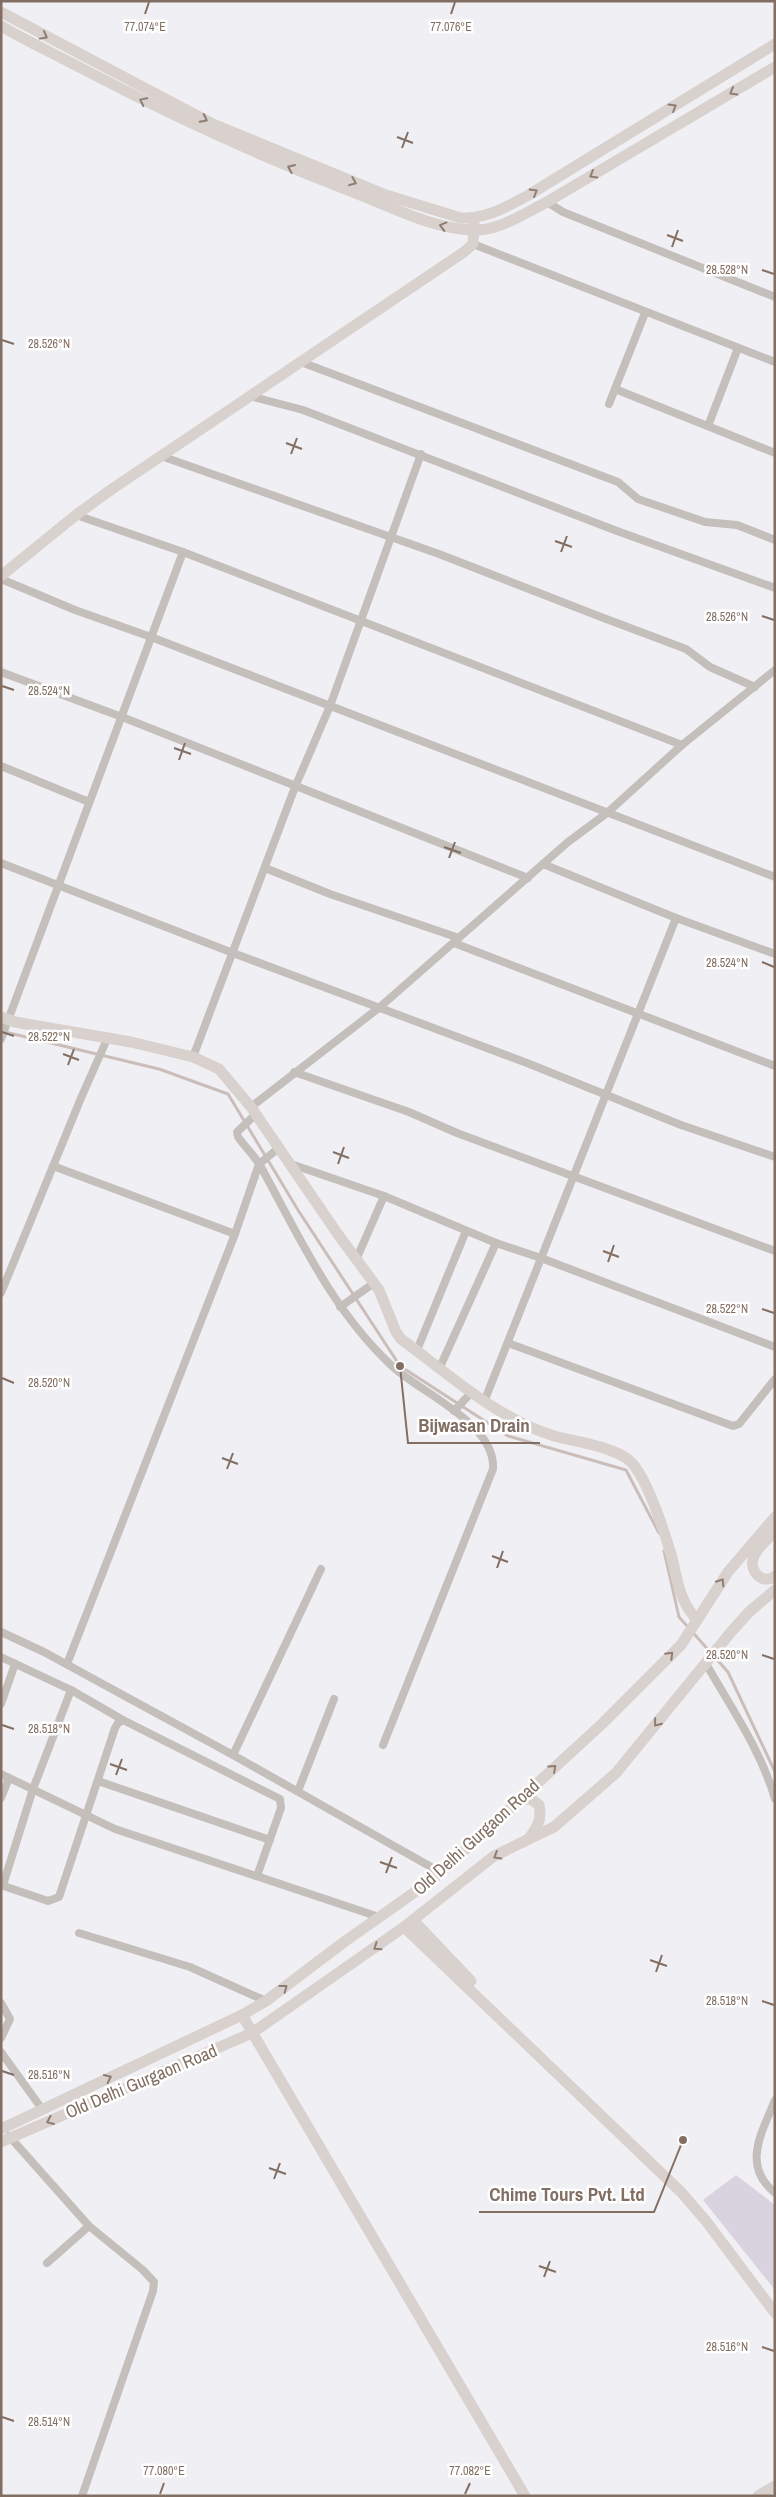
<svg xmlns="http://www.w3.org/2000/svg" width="776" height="2497" font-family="'Archivo Narrow',sans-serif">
  <rect width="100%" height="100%" fill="#f0f0f4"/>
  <!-- green -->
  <polygon fill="#d8d3de" points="736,2175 775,2205 775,2290 703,2200"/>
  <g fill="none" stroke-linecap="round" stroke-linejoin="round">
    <!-- stream -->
    <g stroke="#cbbeba" stroke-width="3">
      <polyline points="5,1032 159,1069 228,1094 298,1210 400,1366 508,1436 626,1470 659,1533"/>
      <polyline points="664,1551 679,1617 728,1672 775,1772"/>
    </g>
    <!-- street -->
    <g stroke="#c5bfbc" stroke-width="8">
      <polyline points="547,202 563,212 775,297"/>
      <polyline points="473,244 775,362"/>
      <polyline points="301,362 618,482 638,499 705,522 737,525 775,540"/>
      <polyline points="615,389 775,453"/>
      <polyline points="250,396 303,410 617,531 775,588"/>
      <polyline points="609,404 645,313"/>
      <polyline points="708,426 738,348"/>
      <polyline points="161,456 439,554 601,617 686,649 710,667 755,687"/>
      <polyline points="76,515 183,552 682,745"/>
      <polyline points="1,579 75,610 151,637 775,877"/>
      <polyline points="1,672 122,717 528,878"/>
      <polyline points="1,766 89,802"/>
      <polyline points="1,863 233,953 527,1063 681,1125 775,1157"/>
      <polyline points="543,864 676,918 775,954"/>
      <polyline points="265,868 330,894 459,938"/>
      <polyline points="454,943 775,1066"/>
      <polyline points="1,1039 183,552"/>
      <polyline points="193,1057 295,787 330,706 421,454"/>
      <polyline points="294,1072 409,1112 457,1133 775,1251"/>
      <polyline points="251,1107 380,1007 568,842 607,813 682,745 775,670"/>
      <path d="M256,1114l-19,18 1,5c7,10 17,19 23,30 38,69 71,143 130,198 29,28 105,58 102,104l-110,276"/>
      <polyline points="291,1164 384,1196 496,1243 541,1258 775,1347"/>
      <polyline points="53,1166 235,1234"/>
      <polyline points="356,1260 384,1196"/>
      <polyline points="1,1293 81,1098 108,1037"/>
      <polyline points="340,1307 374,1283"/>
      <polyline points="508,1343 733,1426 739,1424 775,1379"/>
      <polyline points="417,1350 466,1231"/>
      <polyline points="440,1367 496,1243"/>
      <polyline points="484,1402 676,918"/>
      <polyline points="454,1411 471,1393"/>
      <polyline points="1,1632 44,1652 233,1755 440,1872"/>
      <polyline points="1,1657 71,1690 123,1720"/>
      <path d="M705,1662c25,44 56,88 70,137"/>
      <polyline points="67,1664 235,1234 259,1164 280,1147"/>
      <polyline points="1,1704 15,1664"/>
      <polyline points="233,1755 321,1569"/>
      <polyline points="1,1774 115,1829 379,1917"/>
      <polyline points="98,1781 270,1840"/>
      <polyline points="298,1791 334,1699"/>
      <polyline points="1,1798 9,1778"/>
      <polyline points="1,1885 48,1901 59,1897 115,1728 118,1723 123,1720 280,1799 281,1808 257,1876"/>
      <polyline points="3,1885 33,1789 71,1690"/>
      <polyline points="79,1933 190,1967 266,2001"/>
      <polyline points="1,2003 10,2019 1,2038"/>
      <polyline points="1,2052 42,2109"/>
      <path d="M775,2100c-13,33 -34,65 0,93"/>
      <polyline points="9,2136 89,2226 143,2270 154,2282 153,2291 82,2496"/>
      <polyline points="47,2263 89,2226"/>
    </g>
    <!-- secondary -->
    <g stroke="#d8d1cd" stroke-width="11">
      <path d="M1,12l212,112 173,71 75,23c25,1 45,-11 66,-22l248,-152"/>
      <path d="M1,26c27,16 56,29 84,44 89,47 179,88 273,124 36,14 75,35 115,36 26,1 52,-17 74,-28l228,-135"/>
      <polyline points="1,576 76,515 112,489 464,252 473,244 474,223"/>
      <path d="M1,1017l14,5 116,20 62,15 26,12 32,38 86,126 42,57 17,42 5,7c49,36 95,79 153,97 22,6 63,11 78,27 16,18 32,68 39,91 7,26 7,45 26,66"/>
      <path d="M775,1531c-7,8 -17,16 -21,25 -6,14 8,30 21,20"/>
      <path d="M518,1800l13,-1 8,6c3,14 -1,21 -9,32"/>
      <polyline points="413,1920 471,1981"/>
      <polyline points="404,1927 681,2192 706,2221 775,2313"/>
      <polyline points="242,2015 525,2496"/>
      <polyline points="1,2129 242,2015 266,2001 344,1942 432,1880 603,1723 681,1645 728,1572 775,1517"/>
      <polyline points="1,2142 252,2033 404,1927 494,1856 554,1827 616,1773 731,1632 749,1612 775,1590"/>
      <polyline points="758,2496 775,2486"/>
    </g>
  </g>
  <!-- one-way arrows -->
  <defs><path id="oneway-chevron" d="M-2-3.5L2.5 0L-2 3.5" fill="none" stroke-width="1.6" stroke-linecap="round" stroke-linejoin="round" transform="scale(1.25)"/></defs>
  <g stroke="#8f7d72">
    <use href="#oneway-chevron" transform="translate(44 36) rotate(29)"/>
    <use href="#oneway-chevron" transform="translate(733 92) rotate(150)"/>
    <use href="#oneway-chevron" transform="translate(143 101) rotate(-154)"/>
    <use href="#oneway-chevron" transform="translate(673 107) rotate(-31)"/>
    <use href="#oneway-chevron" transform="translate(204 119) rotate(27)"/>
    <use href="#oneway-chevron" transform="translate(291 168) rotate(-157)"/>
    <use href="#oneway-chevron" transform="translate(593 175) rotate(150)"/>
    <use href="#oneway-chevron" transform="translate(353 182) rotate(22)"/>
    <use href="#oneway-chevron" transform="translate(534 192) rotate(-31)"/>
    <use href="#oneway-chevron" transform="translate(443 226) rotate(-165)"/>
    <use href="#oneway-chevron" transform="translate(721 1582) rotate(-57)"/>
    <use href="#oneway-chevron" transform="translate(670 1655) rotate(-45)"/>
    <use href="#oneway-chevron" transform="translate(657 1723) rotate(129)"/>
    <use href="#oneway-chevron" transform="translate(553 1768) rotate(-42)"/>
    <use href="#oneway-chevron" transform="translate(497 1856) rotate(149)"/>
    <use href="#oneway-chevron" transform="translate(377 1947) rotate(145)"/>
    <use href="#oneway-chevron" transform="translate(284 1988) rotate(-37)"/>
    <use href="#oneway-chevron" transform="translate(108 2078) rotate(-25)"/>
    <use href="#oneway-chevron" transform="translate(50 2121) rotate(157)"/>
  </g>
  <!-- ticks -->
  <path fill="none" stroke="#826e62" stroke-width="2" d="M145,14l4,-12M451,14l4,-12M397,137l16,6M402,148l6,-16M667,235l16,6M672,247l6,-17M762,270l12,4M2,340l12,4M286,443l16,6M291,454l6,-16M555,541l17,6M561,552l6,-16M762,616l12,4M2,686l12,4M174,748l17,6M179,760l6,-17M444,847l17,6M449,858l6,-16M762,962l12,5M2,1032l12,4M63,1054l16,6M68,1065l6,-16M333,1152l16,6M338,1164l6,-17M603,1251l16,6M608,1262l6,-17M762,1309l12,4M2,1378l12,5M222,1458l16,6M227,1469l6,-16M492,1556l16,6M497,1568l6,-17M762,1655l12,4M2,1725l12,4M110,1764l17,6M116,1775l6,-16M380,1862l17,6M386,1873l6,-16M650,1960l17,6M656,1972l6,-17M762,2001l12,4M2,2071l12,4M269,2168l17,6M274,2179l6,-16M539,2266l17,6M544,2277l6,-16M762,2347l12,4M2,2417l12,4M160,2494l4,-11M465,2494l5,-11"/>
  <g text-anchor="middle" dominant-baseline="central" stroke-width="5" stroke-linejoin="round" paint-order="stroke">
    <!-- street labels -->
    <g font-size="18" fill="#826e62" stroke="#fff">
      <text transform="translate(476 1837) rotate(-42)">Old Delhi Gurgaon Road</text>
      <text transform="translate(141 2081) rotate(-23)">Old Delhi Gurgaon Road</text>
    </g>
  </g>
  <g font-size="12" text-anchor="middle" fill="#826e62" stroke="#fff" stroke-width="5" stroke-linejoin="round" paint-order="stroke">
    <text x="145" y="31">77.074°E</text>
    <text x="451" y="31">77.076°E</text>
    <text x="727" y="274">28.528°N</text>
    <text x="49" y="348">28.526°N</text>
    <text x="727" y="621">28.526°N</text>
    <text x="49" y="695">28.524°N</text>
    <text x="727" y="967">28.524°N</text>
    <text x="49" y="1041">28.522°N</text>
    <text x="727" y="1313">28.522°N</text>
    <text x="49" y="1387">28.520°N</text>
    <text x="727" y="1659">28.520°N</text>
    <text x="49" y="1733">28.518°N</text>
    <text x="727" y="2005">28.518°N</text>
    <text x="49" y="2079">28.516°N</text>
    <text x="727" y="2351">28.516°N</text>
    <text x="49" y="2426">28.514°N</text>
    <text x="164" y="2475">77.080°E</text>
    <text x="470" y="2475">77.082°E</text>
  </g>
  <!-- callouts -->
  <path fill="none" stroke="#826e62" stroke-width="2" d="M400 1366L408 1443H540M683 2140L654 2212H479"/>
  <g fill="#826e62" stroke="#fff" stroke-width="2">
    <circle cx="400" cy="1366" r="5"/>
    <circle cx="683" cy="2140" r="5"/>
  </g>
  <g font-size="19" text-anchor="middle" font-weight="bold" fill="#826e62" stroke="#fff" stroke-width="5" stroke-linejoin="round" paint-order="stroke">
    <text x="474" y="1432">Bijwasan Drain</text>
    <text x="567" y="2201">Chime Tours Pvt. Ltd</text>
  </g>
  <!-- border -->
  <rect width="776" height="2497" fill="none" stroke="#826e62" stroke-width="5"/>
</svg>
